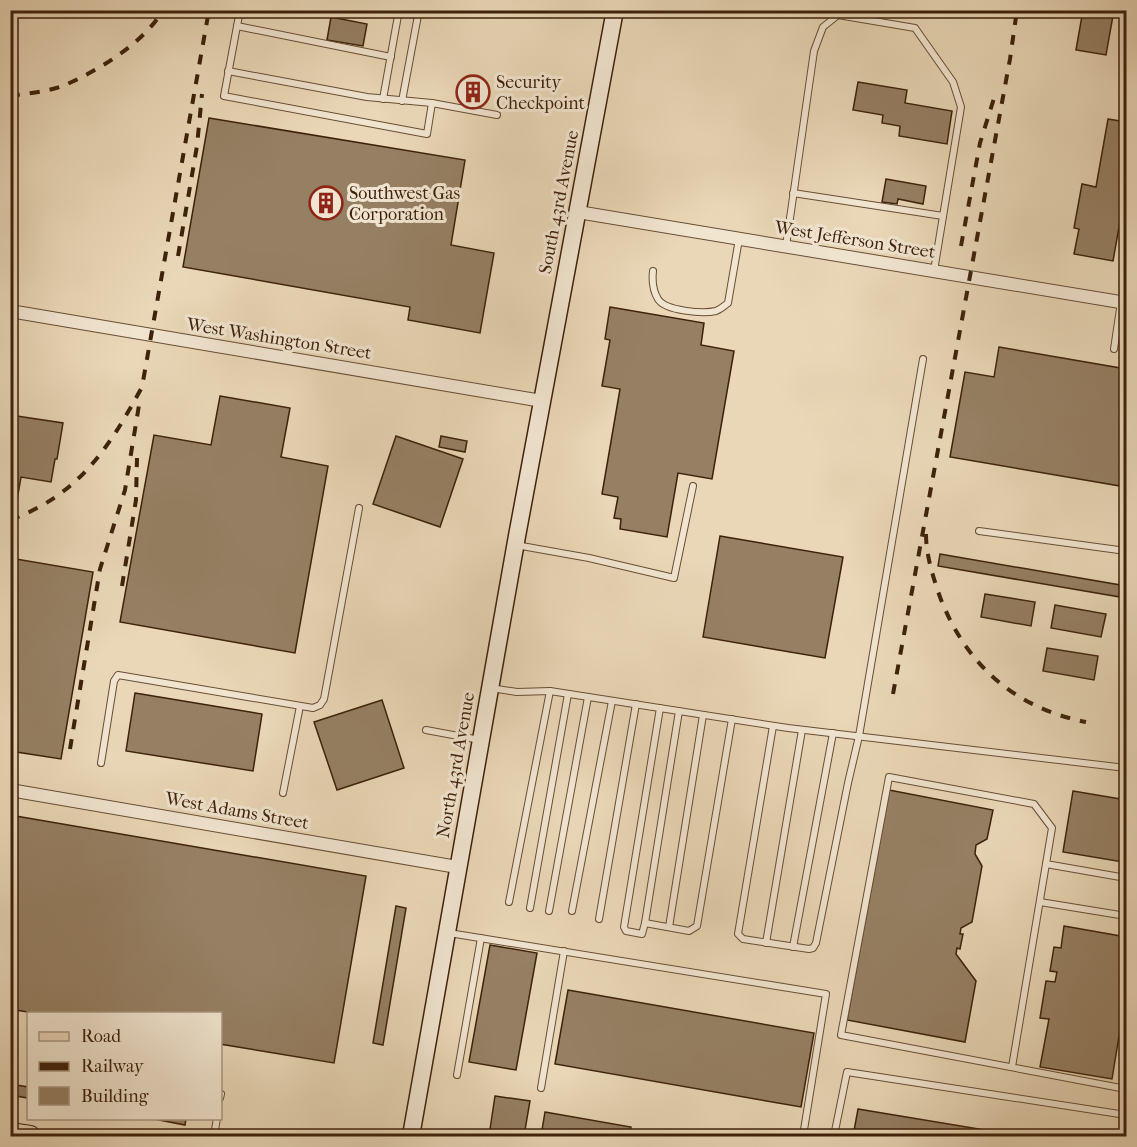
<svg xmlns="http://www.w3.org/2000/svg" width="1137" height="1147" font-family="'IM FELL French Canon',serif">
  <rect width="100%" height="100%" fill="#e9d7b7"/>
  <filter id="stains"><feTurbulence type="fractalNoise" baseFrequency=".00333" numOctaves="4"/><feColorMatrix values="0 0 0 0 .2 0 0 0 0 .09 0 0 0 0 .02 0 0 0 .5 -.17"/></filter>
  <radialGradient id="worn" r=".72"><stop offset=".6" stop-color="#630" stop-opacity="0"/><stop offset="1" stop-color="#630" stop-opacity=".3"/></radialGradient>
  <!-- building -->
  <g fill="#968064" stroke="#3d210a" stroke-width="1.5">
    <polygon points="1083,10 1114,10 1106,55 1076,50"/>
    <polygon points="331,17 367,24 363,46 327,40"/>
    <polygon points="858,82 907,90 905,103 952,111 947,144 899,136 900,126 882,123 883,115 853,110"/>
    <polygon points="209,118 465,160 451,245 494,253 480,333 408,320 410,307 183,267"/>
    <polygon points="1108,119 1126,122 1126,188 1113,261 1074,254 1079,229 1074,228 1082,184 1096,187"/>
    <polygon points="886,179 926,186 923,204 898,199 897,204 882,202"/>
    <polygon points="610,307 704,323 701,345 734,351 712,479 678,473 667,537 620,529 621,519 614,518 618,497 602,494 620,389 602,386 610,340 605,339"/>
    <polygon points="999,347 1126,369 1126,487 950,457 965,372 994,377"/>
    <polygon points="220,396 290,408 281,457 328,466 295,653 120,622 154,435 211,445"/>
    <polygon points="10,415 63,423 57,459 55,459 51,482 21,477 16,506 10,505"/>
    <polygon points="396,436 463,459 440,527 373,504"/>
    <polygon points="441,436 467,441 465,452 439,447"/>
    <polygon points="720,536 843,557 825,658 703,637"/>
    <polygon points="940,554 1126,586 1126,598 938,566"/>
    <polygon points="10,558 93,572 61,759 10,751"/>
    <polygon points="985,594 1035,602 1031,626 981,617"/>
    <polygon points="1055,605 1106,614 1101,637 1051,628"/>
    <polygon points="1125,616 1126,616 1126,641 1120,640"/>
    <polygon points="1047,648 1098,656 1094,680 1043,671"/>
    <polygon points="135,693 262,714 253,771 126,751"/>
    <polygon points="382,700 404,768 337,790 314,722"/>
    <polygon points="889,790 993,810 987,839 976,845 975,854 982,866 972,922 961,928 960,934 963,934 960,949 957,948 956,954 976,981 965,1042 847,1020"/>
    <polygon points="1073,791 1126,800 1126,859 1123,862 1063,852"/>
    <polygon points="10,815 366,876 334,1063 220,1044 220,1014 40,1014 10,1009"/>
    <polygon points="396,906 406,908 383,1045 373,1043"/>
    <polygon points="1064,926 1126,937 1126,993 1112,1079 1040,1067 1049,1019 1040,1018 1046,981 1055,982 1057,972 1050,971 1054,947 1061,948"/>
    <polygon points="490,945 537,953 516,1070 469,1062"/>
    <polygon points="568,990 814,1033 801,1107 555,1064"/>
    <polygon points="10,1084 28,1087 28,1098 10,1095"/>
    <polygon points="495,1096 530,1101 524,1136 489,1136"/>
    <polygon points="858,1109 1021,1136 853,1136"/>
    <polygon points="545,1112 631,1127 629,1136 541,1136"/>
    <polygon points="149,1118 186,1118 185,1125"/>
  </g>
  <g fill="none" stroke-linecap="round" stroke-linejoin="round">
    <defs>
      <g id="service">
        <polyline points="240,10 224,96 427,134 432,103 497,115"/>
        <polyline points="237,26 391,57"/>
        <polyline points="228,71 367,97 432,103"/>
        <polyline points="383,99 399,10"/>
        <polyline points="402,101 419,10"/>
        <polyline points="793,193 943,216"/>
        <polyline points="786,246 814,51 823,27 838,15 915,28 953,82 961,107 934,271"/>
        <path d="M653,271c-1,9 0,20 5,28 7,12 45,15 58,12 5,-2 8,-5 12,-8l11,-64"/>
        <polyline points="1114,349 1121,302"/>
        <polyline points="979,531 1126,551"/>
        <polyline points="516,545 589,558 674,578 693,486"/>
        <polyline points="491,688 517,692 550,691 788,728 1126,768"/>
        <polyline points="660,708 624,927 626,931 642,934 645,923 689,931 697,926 732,719"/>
        <polyline points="773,726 738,934 743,939 809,949 813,948 816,943 848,783 859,736 923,359"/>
        <polyline points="426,730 480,740"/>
        <polyline points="101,763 114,681 118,675 313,708 320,705 324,699 359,508"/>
        <polyline points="283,793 300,706"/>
        <polyline points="1046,864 1126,878"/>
        <polyline points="509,902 550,691"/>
        <polyline points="1040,902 1126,916"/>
        <polyline points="530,908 568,694"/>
        <polyline points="549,911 588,697"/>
        <polyline points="572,911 612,701"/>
        <polyline points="599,919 636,704"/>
        <polyline points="645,923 679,711"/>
        <polyline points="669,927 703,715"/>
        <polyline points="449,933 826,994 803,1136"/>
        <polyline points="766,943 802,730"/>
        <polyline points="793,947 833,733"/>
        <polyline points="1012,1067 1052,828 1034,804 889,777 841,1035 1126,1089"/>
        <polyline points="457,1075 481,938"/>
        <polyline points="541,1088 564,951"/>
        <polyline points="220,1098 221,1094"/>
        <polyline points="214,1136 217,1118"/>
        <polyline points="834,1136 847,1072 1126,1115"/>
      </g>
      <g id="minor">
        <polyline points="578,212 1126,303"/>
        <polyline points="10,311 542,401"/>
        <polyline points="10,790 457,867"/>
      </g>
      <polyline id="secondary" points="411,1136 517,536 615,10"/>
      <polyline id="primary" points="10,1133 30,1136"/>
    </defs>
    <!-- service casing -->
    <use href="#service" stroke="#684e35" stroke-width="8"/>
    <!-- minor casing -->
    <use href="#minor" stroke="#684e35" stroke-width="14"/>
    <!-- secondary casing -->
    <use href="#secondary" stroke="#3d210a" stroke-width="19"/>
    <!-- primary casing -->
    <use href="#primary" stroke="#3d210a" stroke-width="22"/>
    <!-- service -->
    <use href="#service" stroke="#f1e5d0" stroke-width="6"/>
    <!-- minor -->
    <use href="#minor" stroke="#f1e5d0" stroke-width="12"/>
    <!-- secondary -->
    <use href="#secondary" stroke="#f1e5d0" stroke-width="16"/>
    <!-- primary -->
    <use href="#primary" stroke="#e9d7b7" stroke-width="20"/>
    <!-- rail -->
    <g stroke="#3d210a" stroke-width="4" stroke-dasharray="10 10" stroke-linecap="butt">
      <path d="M10,96c18,-3 38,-4 55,-11 34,-15 79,-42 98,-75"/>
      <polyline points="961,246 980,143 995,95"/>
      <polyline points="178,256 197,146 202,94"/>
      <path d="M10,520c69,-25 99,-72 132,-133l67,-377"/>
      <path d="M926,534c0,21 7,43 14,63 26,68 75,111 146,125"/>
      <polyline points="122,586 136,500 137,458"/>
      <polyline points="893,694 1010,59 1017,10"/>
      <polyline points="70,749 100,569 125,490 140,399"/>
    </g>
  </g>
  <!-- icons -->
  <defs>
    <symbol id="building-ring" viewBox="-11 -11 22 22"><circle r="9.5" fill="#f1e5d0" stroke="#8f2418" stroke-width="1.5"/><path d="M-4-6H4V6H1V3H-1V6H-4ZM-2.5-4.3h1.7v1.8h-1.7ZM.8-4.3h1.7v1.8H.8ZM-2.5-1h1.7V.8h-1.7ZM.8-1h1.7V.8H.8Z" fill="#8f2418"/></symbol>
  </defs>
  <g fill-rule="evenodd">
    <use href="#building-ring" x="454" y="73" width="38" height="38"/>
    <use href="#building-ring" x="307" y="184" width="38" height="38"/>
  </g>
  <g text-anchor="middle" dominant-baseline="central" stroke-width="6" stroke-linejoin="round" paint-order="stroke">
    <!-- poi labels -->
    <g font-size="18" fill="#3d210a" stroke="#f1e5d0" text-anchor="start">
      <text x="496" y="82">Security<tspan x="496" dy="21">Checkpoint</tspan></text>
      <text x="349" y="193">Southwest Gas<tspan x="349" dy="21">Corporation</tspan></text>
    </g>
    <!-- street labels -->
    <g font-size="18" fill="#3d210a" stroke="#f1e5d0">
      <text transform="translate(559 202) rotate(-79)">South 43rd Avenue</text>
      <text transform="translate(855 240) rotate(9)">West Jefferson Street</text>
      <text transform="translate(279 339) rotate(9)">West Washington Street</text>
      <text transform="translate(456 765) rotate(-80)">North 43rd Avenue</text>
      <text transform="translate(237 811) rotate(10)">West Adams Street</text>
    </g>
  </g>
  <!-- margin -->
  <rect width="1137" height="1147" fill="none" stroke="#e9d7b7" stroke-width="36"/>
  <rect x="12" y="12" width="1113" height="1123" fill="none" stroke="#3d210a" stroke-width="3"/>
  <rect x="18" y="18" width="1101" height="1111" fill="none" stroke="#3d210a" stroke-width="1.5"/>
  <!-- legend -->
  <rect x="27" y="1012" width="195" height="108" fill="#f1e5d0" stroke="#a99781" stroke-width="1.5"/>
  <rect x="39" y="1032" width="30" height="9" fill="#e9d7b7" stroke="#a99781" stroke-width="1.5"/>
  <text x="81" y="1042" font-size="18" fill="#3d210a">Road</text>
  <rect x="39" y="1062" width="30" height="9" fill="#3d210a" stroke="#a99781" stroke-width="1.5"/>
  <text x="81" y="1072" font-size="18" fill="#3d210a">Railway</text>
  <rect x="39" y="1087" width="30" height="18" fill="#968064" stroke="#a99781" stroke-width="1.5"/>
  <text x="81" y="1102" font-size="18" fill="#3d210a">Building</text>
  <rect width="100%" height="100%" filter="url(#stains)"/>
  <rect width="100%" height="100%" fill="url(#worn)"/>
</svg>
